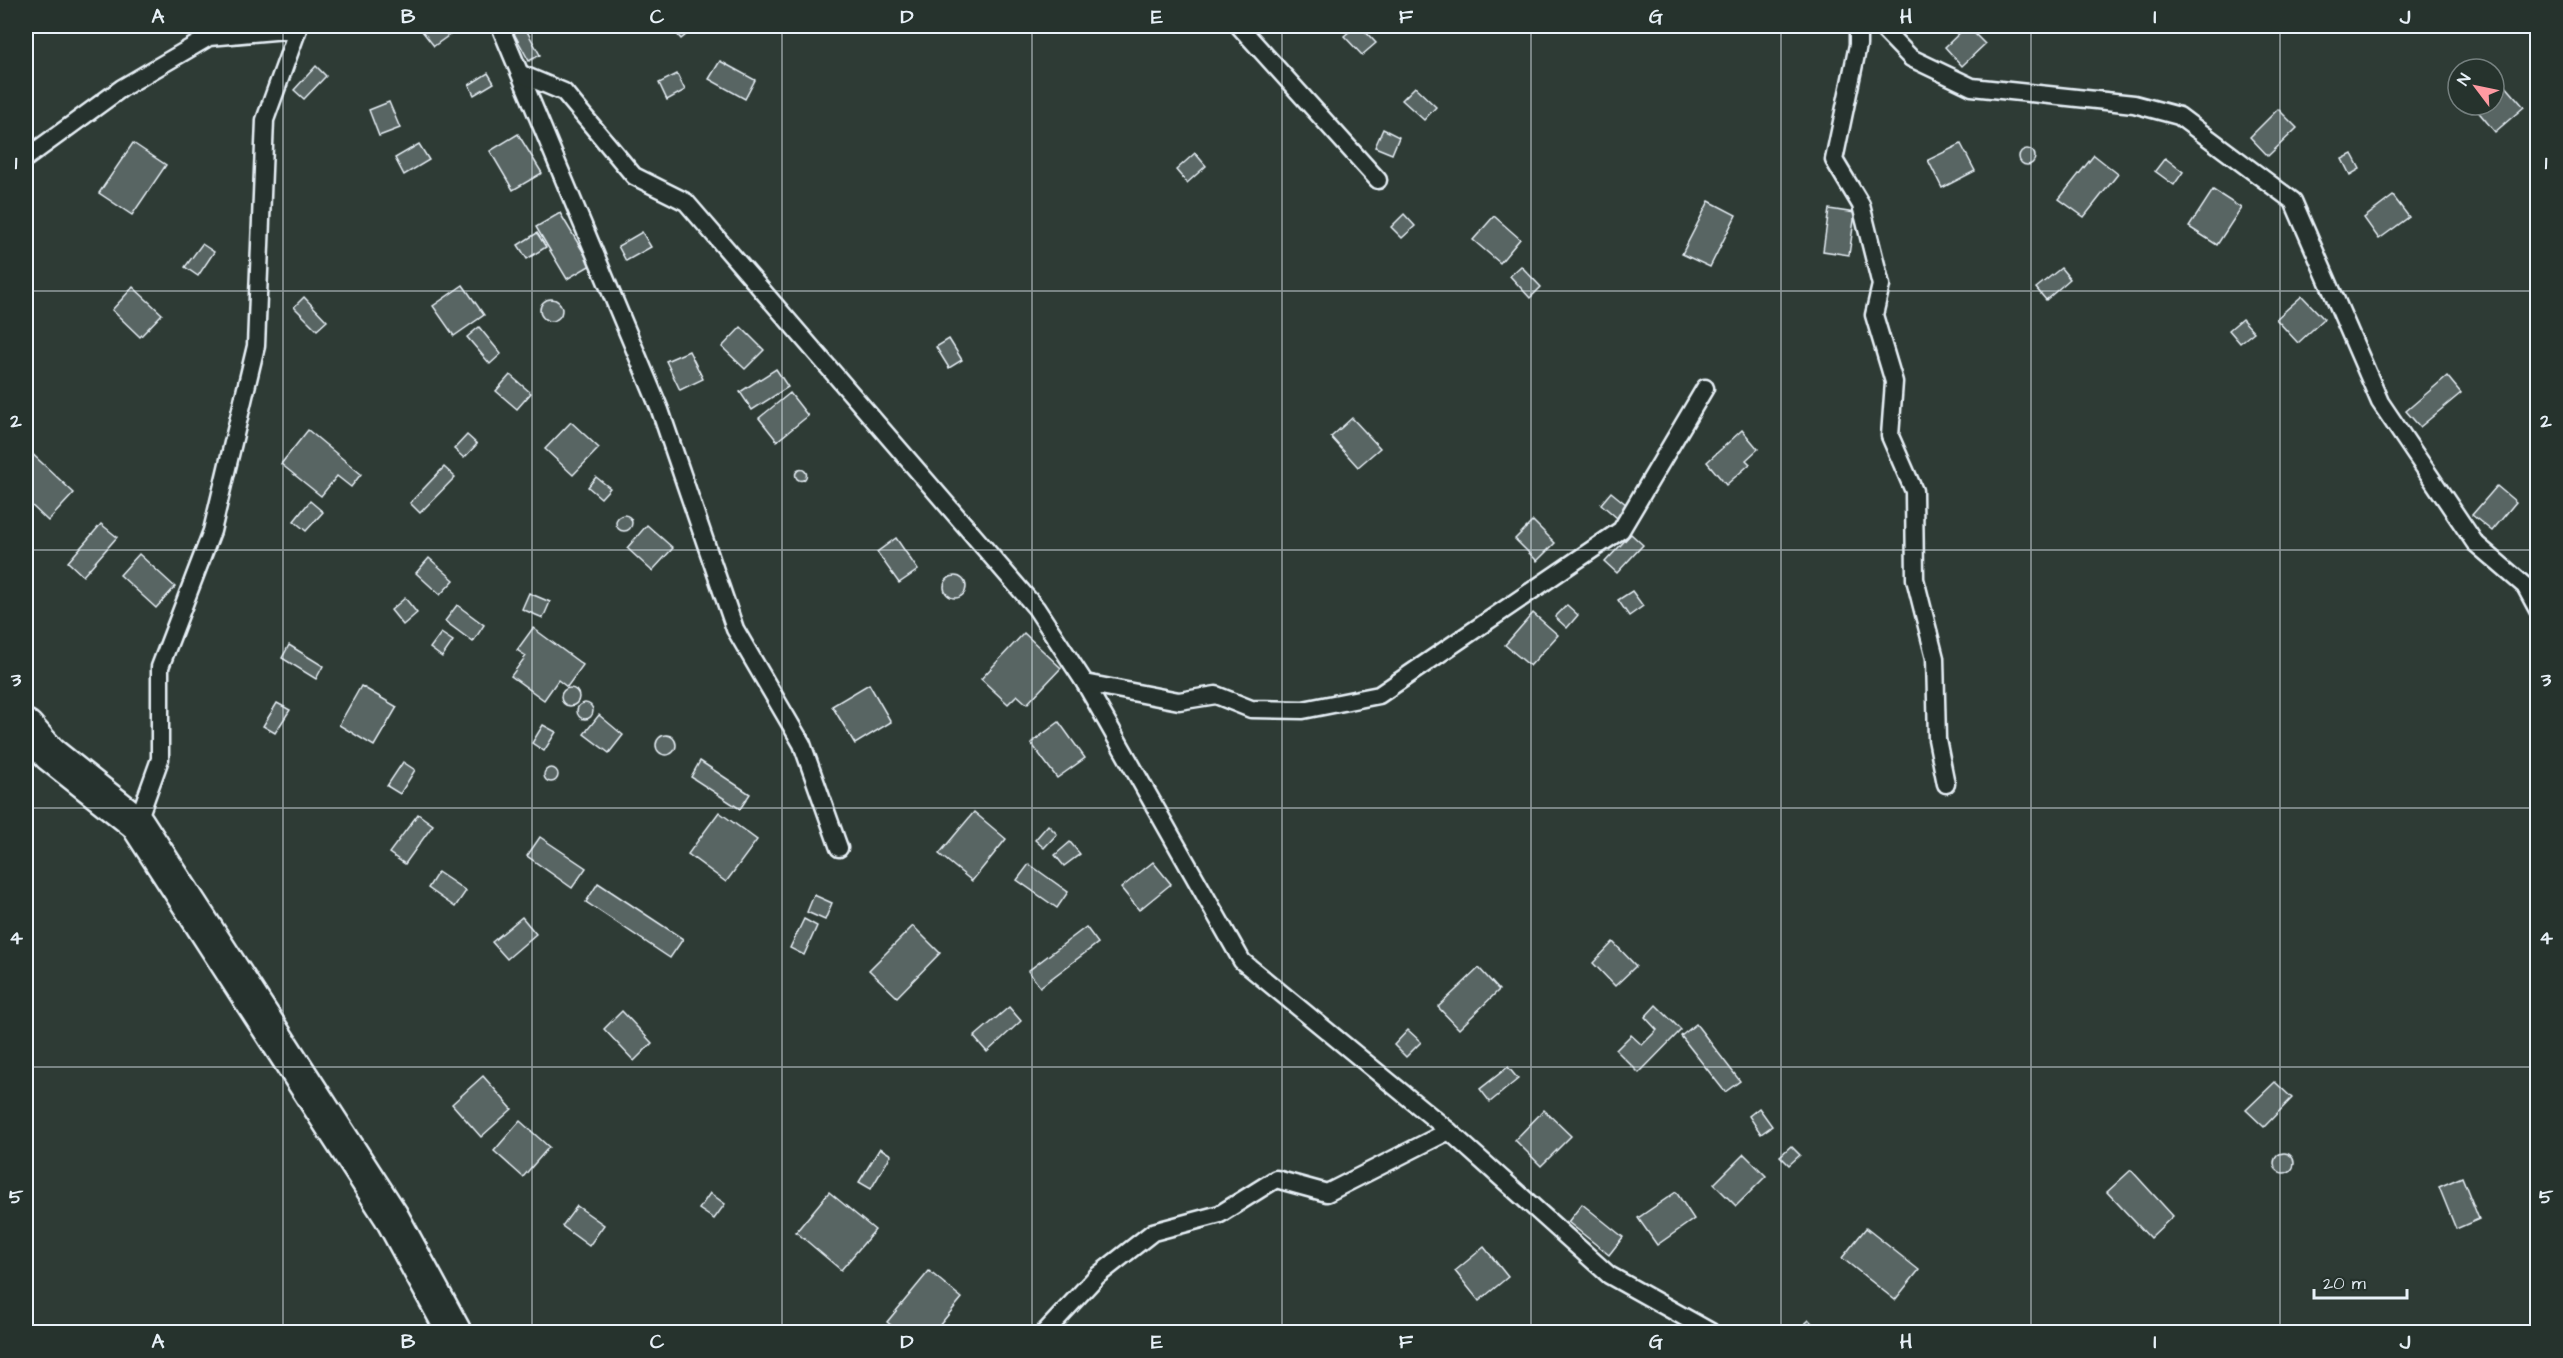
<svg xmlns="http://www.w3.org/2000/svg" width="2563" height="1358" font-family="'Architects Daughter',sans-serif">
  <rect width="100%" height="100%" fill="#2e3b35"/>
  <filter id="ink" filterUnits="userSpaceOnUse"><feTurbulence type="fractalNoise" baseFrequency=".0167" numOctaves="2"/><feDisplacementMap in="SourceGraphic" scale="12" xChannelSelector="R" yChannelSelector="G"/><feConvolveMatrix kernelMatrix="1 2 1 2 8 2 1 2 1" color-interpolation-filters="sRGB"/></filter>
  <g filter="url(#ink)">
    <!-- building -->
    <g fill="#596563" stroke="#e8f1f8" stroke-width="1.5">
      <polygon points="418,26 462,26 434,46"/>
      <polygon points="510,26 524,26 540,55 529,61"/>
      <polygon points="670,26 697,26 681,39"/>
      <polygon points="1356,26 1360,26 1376,43 1362,55 1344,36"/>
      <polygon points="1967,26 1985,44 1962,66 1945,47"/>
      <polygon points="720,61 755,80 745,99 709,79"/>
      <polygon points="316,66 326,76 304,99 294,90"/>
      <polygon points="488,73 494,83 474,95 469,85"/>
      <polygon points="677,74 685,90 667,100 659,83"/>
      <polygon points="2504,84 2524,107 2495,132 2476,109 2480,105 2494,105 2494,93"/>
      <polygon points="1415,87 1436,107 1424,120 1402,100"/>
      <polygon points="389,102 400,128 379,136 369,110"/>
      <polygon points="2278,109 2297,128 2268,156 2250,137"/>
      <polygon points="1383,129 1399,137 1392,154 1375,147"/>
      <polygon points="518,134 542,173 513,190 490,151"/>
      <polygon points="133,143 166,165 132,215 99,193"/>
      <polygon points="419,144 429,160 404,175 395,158"/>
      <polygon points="1961,144 1975,171 1942,188 1928,160"/>
      <circle cx="2027" cy="157" r="8"/>
      <polygon points="1195,153 1206,166 1187,183 1176,170"/>
      <polygon points="2352,154 2360,169 2350,175 2342,159"/>
      <polygon points="2094,155 2118,174 2084,217 2059,199"/>
      <polygon points="2165,158 2183,172 2174,185 2155,171"/>
      <polygon points="2213,190 2241,208 2217,245 2189,227"/>
      <polygon points="2393,196 2409,217 2379,239 2364,218"/>
      <polygon points="1709,201 1736,215 1710,267 1682,254"/>
      <polygon points="1829,209 1855,213 1849,255 1823,251"/>
      <polygon points="560,213 591,265 567,279 536,227"/>
      <polygon points="1404,214 1415,226 1402,238 1391,227"/>
      <polygon points="1494,216 1520,239 1500,263 1473,240"/>
      <polygon points="642,232 651,247 626,261 618,246"/>
      <polygon points="537,233 546,247 527,259 518,245"/>
      <polygon points="202,244 214,252 198,276 185,267"/>
      <polygon points="1521,266 1541,287 1530,298 1510,276"/>
      <polygon points="2061,268 2070,279 2046,300 2036,288"/>
      <polygon points="463,285 484,315 454,336 433,306"/>
      <polygon points="133,287 162,314 140,337 112,310"/>
      <polygon points="2302,296 2324,319 2298,343 2276,319"/>
      <polygon points="304,297 327,321 317,330 294,307"/>
      <circle cx="551" cy="310" r="11"/>
      <polygon points="2242,319 2254,332 2240,343 2229,330"/>
      <polygon points="479,327 501,354 490,364 467,337"/>
      <polygon points="741,327 764,350 745,369 722,347"/>
      <polygon points="949,339 962,360 949,368 936,347"/>
      <polygon points="689,351 703,379 680,390 666,361"/>
      <polygon points="776,369 788,387 752,410 740,392"/>
      <polygon points="510,375 531,393 517,409 496,391"/>
      <polygon points="2447,376 2461,393 2420,427 2406,411"/>
      <polygon points="790,393 808,416 777,441 759,418"/>
      <polygon points="1352,418 1380,448 1358,467 1331,437"/>
      <polygon points="571,422 599,448 573,475 545,449"/>
      <polygon points="308,430 361,474 351,487 337,476 321,496 281,464"/>
      <polygon points="1742,430 1758,449 1746,460 1750,464 1726,485 1707,462"/>
      <polygon points="467,435 477,444 464,458 454,449"/>
      <polygon points="26,448 74,493 48,521 26,500"/>
      <polygon points="444,467 455,477 420,513 410,503"/>
      <circle cx="801" cy="475" r="5.5"/>
      <polygon points="596,477 610,488 601,498 588,487"/>
      <polygon points="2497,486 2516,502 2492,531 2472,515"/>
      <polygon points="1611,492 1627,505 1617,518 1601,504"/>
      <polygon points="310,501 323,512 306,531 294,521"/>
      <circle cx="624" cy="523" r="8"/>
      <polygon points="1533,521 1555,543 1537,561 1515,539"/>
      <polygon points="101,524 117,537 83,576 68,562"/>
      <polygon points="647,525 673,548 652,571 627,548"/>
      <polygon points="1631,534 1643,545 1617,573 1605,562"/>
      <polygon points="896,538 918,570 899,583 877,552"/>
      <polygon points="139,554 175,587 156,608 120,575"/>
      <polygon points="429,558 454,580 440,595 416,573"/>
      <circle cx="955" cy="587" r="11"/>
      <polygon points="1632,591 1643,606 1629,616 1618,600"/>
      <polygon points="529,593 550,602 543,618 522,609"/>
      <polygon points="405,598 417,613 403,625 391,610"/>
      <polygon points="457,605 484,625 473,642 445,621"/>
      <polygon points="1567,605 1578,615 1567,628 1555,617"/>
      <polygon points="1533,613 1558,635 1530,666 1505,645"/>
      <polygon points="533,628 583,665 567,687 558,680 544,700 511,676 526,656 517,650"/>
      <polygon points="441,633 453,641 442,657 430,648"/>
      <polygon points="1024,633 1061,668 1027,704 1017,695 1008,704 981,679"/>
      <polygon points="289,645 323,666 316,679 282,658"/>
      <polygon points="869,684 891,722 855,744 832,706"/>
      <polygon points="361,686 397,707 374,746 339,725"/>
      <circle cx="570" cy="697" r="9"/>
      <circle cx="585" cy="711" r="8"/>
      <polygon points="277,703 290,710 275,733 263,726"/>
      <polygon points="599,715 623,735 609,753 584,734"/>
      <polygon points="1059,722 1085,758 1057,778 1031,743"/>
      <polygon points="543,725 556,732 544,751 532,743"/>
      <circle cx="666" cy="745" r="10"/>
      <polygon points="700,761 750,794 740,809 691,777"/>
      <polygon points="403,762 415,770 400,794 387,786"/>
      <circle cx="551" cy="775" r="7"/>
      <polygon points="719,812 757,840 726,882 688,854"/>
      <polygon points="974,812 1006,839 972,881 939,854"/>
      <polygon points="418,814 433,825 405,864 389,853"/>
      <polygon points="1048,825 1057,834 1044,848 1035,840"/>
      <polygon points="540,837 586,868 572,888 527,856"/>
      <polygon points="1070,842 1080,854 1064,866 1055,855"/>
      <polygon points="1153,862 1171,884 1139,910 1121,888"/>
      <polygon points="1029,864 1068,892 1057,908 1017,880"/>
      <polygon points="438,872 466,891 455,907 428,888"/>
      <polygon points="598,883 683,939 670,958 586,902"/>
      <polygon points="814,895 832,903 825,920 807,912"/>
      <polygon points="522,917 536,934 507,959 492,942"/>
      <polygon points="804,919 817,926 804,955 790,948"/>
      <polygon points="913,926 940,953 897,997 869,970"/>
      <polygon points="1086,927 1098,943 1040,987 1028,971"/>
      <polygon points="1613,942 1636,966 1615,986 1593,963"/>
      <polygon points="1479,968 1499,990 1459,1029 1438,1007"/>
      <polygon points="1656,1005 1681,1030 1639,1073 1616,1050 1631,1035 1642,1045 1657,1030 1645,1017"/>
      <polygon points="1009,1007 1021,1021 987,1052 974,1037"/>
      <polygon points="622,1011 652,1043 634,1061 604,1029"/>
      <polygon points="1696,1024 1740,1081 1725,1092 1681,1036"/>
      <polygon points="1408,1030 1421,1042 1406,1057 1394,1045"/>
      <polygon points="1508,1067 1518,1079 1490,1102 1480,1089"/>
      <polygon points="483,1076 512,1109 481,1137 452,1104"/>
      <polygon points="2275,1082 2292,1098 2264,1127 2246,1110"/>
      <polygon points="1759,1108 1772,1126 1761,1134 1749,1116"/>
      <polygon points="1544,1110 1571,1136 1541,1166 1515,1140"/>
      <polygon points="520,1121 549,1147 523,1177 494,1151"/>
      <polygon points="1791,1146 1800,1155 1789,1165 1780,1156"/>
      <polygon points="880,1148 891,1155 871,1189 859,1182"/>
      <circle cx="2284" cy="1163" r="10"/>
      <polygon points="1744,1154 1766,1176 1736,1206 1714,1184"/>
      <polygon points="2131,1170 2173,1216 2150,1238 2107,1192"/>
      <polygon points="2462,1177 2479,1219 2456,1229 2439,1187"/>
      <polygon points="829,1192 875,1230 841,1270 796,1232"/>
      <polygon points="1676,1192 1694,1219 1657,1245 1638,1218"/>
      <polygon points="710,1193 725,1204 714,1219 699,1209"/>
      <polygon points="1582,1204 1623,1237 1609,1255 1568,1222"/>
      <polygon points="577,1206 604,1225 589,1246 562,1226"/>
      <polygon points="1866,1228 1919,1270 1895,1300 1842,1258"/>
      <polygon points="1484,1247 1508,1277 1479,1301 1455,1271"/>
      <polygon points="929,1271 962,1298 934,1332 900,1332 887,1322"/>
      <polygon points="1809,1320 1820,1332 1796,1332"/>
    </g>
    <g fill="none" stroke-linecap="round" stroke-linejoin="round">
      <defs>
        <g id="lane">
          <polyline points="500,26 660,410 735,629 802,744 839,848"/>
          <polyline points="1239,26 1378,180"/>
          <polyline points="1858,26 1858,45 1834,160 1861,205 1881,285 1874,315 1894,382 1890,436 1914,491 1915,579 1935,658 1937,739 1946,784"/>
          <polyline points="1880,26 1911,58 1972,87 2134,104 2179,116 2293,201 2380,402 2475,543 2525,586 2538,610"/>
          <polyline points="521,74 564,92 634,176 686,202 1036,608 1085,683 1242,961 1449,1131 1609,1275 1711,1332"/>
          <polyline points="26,158 122,88 209,37 297,29"/>
          <polyline points="1085,683 1179,701 1216,695 1251,709 1303,710 1379,695 1621,530 1705,388"/>
          <polyline points="137,823 160,759 160,667 212,531 256,346 265,120 299,26"/>
          <polyline points="1045,1332 1097,1276 1153,1232 1220,1214 1276,1179 1327,1193 1449,1131"/>
        </g>
        <polyline id="street" points="26,727 50,754 137,823 391,1216 454,1332"/>
      </defs>
      <!-- lane casing -->
      <use href="#lane" stroke="#e8f1f8" stroke-width="21"/>
      <!-- street casing -->
      <use href="#street" stroke="#e8f1f8" stroke-width="38"/>
      <!-- lane -->
      <use href="#lane" stroke="#26332d" stroke-width="16"/>
      <!-- street -->
      <use href="#street" stroke="#26332d" stroke-width="33"/>
    </g>
  </g>
  <!-- grid -->
  <path fill="none" stroke="#e8f1f8" stroke-width="1.5" stroke-opacity="0.55" d="M283,26v1306M532,26v1306M782,26v1306M1032,26v1306M1282,26v1306M1531,26v1306M1781,26v1306M2031,26v1306M2280,26v1306M26,291h2512M26,550h2512M26,808h2512M26,1067h2512"/>
  <!-- margin -->
  <rect width="2563" height="1358" fill="none" stroke="#26332d" stroke-width="66"/>
  <!-- north arrow -->
  <g transform="translate(2476 87) rotate(302)"><circle r="28" fill="#26332d" stroke="#747f7e" stroke-width="1.5"/>
  <path d="M0-4.5L10 22L0 15L-10 22Z" fill="#ff9aa2"/>
  <text y="-9" font-size="16" font-weight="bold" text-anchor="middle" fill="#e8f1f8">N</text>
  </g>
  <!-- scale -->
  <path d="M2314 1289v9h93v-9" fill="none" stroke="#e8f1f8" stroke-width="3"/>
  <text x="2323" y="1289" font-size="18" fill="#e8f1f8" stroke="#26332d" stroke-width="4.5" paint-order="stroke">20 m</text>
  <rect x="33" y="33" width="2497" height="1292" fill="none" stroke="#e8f1f8" stroke-width="2"/>
  <g font-size="20" text-anchor="middle" font-weight="bold" fill="#e8f1f8">
    <text x="158" y="23">A</text>
    <text x="408" y="23">B</text>
    <text x="657" y="23">C</text>
    <text x="907" y="23">D</text>
    <text x="1157" y="23">E</text>
    <text x="1406" y="23">F</text>
    <text x="1656" y="23">G</text>
    <text x="1906" y="23">H</text>
    <text x="2155" y="23">I</text>
    <text x="2405" y="23">J</text>
    <text x="16" y="169">1</text>
    <text x="2546" y="169">1</text>
    <text x="16" y="427">2</text>
    <text x="2546" y="427">2</text>
    <text x="16" y="686">3</text>
    <text x="2546" y="686">3</text>
    <text x="16" y="944">4</text>
    <text x="2546" y="944">4</text>
    <text x="16" y="1203">5</text>
    <text x="2546" y="1203">5</text>
    <text x="158" y="1348">A</text>
    <text x="408" y="1348">B</text>
    <text x="657" y="1348">C</text>
    <text x="907" y="1348">D</text>
    <text x="1157" y="1348">E</text>
    <text x="1406" y="1348">F</text>
    <text x="1656" y="1348">G</text>
    <text x="1906" y="1348">H</text>
    <text x="2155" y="1348">I</text>
    <text x="2405" y="1348">J</text>
  </g>
</svg>
